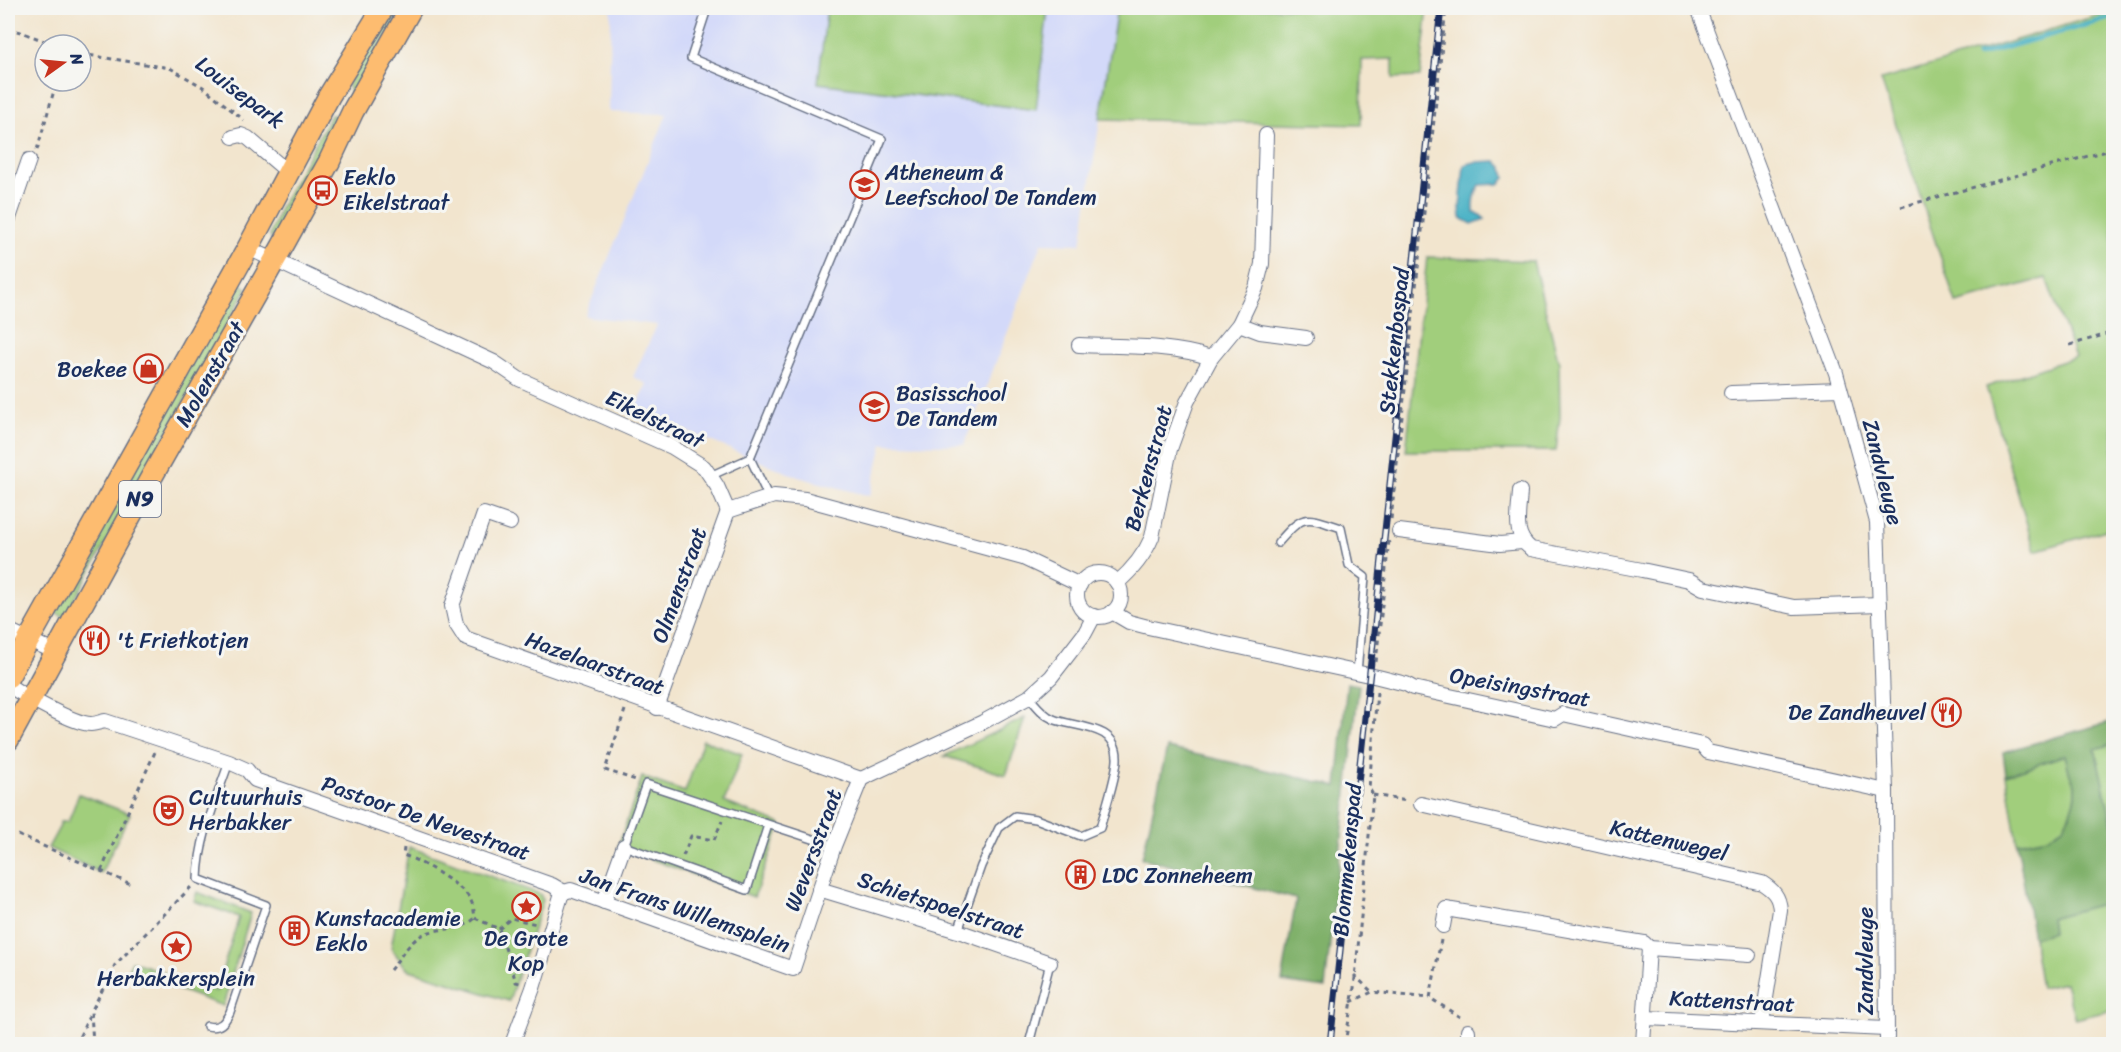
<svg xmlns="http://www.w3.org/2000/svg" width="2121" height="1052" font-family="Sriracha,sans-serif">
  <rect width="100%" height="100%" fill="#f6f6f2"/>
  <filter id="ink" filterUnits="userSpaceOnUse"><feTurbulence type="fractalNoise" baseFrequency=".0167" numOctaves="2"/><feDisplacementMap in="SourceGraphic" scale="12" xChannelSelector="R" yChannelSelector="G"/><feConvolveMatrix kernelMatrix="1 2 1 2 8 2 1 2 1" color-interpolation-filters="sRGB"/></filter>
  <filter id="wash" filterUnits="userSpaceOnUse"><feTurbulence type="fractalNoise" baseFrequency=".008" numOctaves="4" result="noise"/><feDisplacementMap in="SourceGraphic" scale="24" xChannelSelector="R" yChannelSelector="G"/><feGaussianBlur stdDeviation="1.35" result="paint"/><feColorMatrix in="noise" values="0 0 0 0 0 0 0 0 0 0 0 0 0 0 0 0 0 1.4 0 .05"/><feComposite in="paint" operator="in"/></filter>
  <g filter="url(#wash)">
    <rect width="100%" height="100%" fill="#f2e5ce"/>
    <!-- built -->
    <polygon fill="#d3d9f9" points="611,8 1117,8 1081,244 1042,243 964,445 883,444 870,496 798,477 635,410 647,384 633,377 657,325 585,316 667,114 609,112"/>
    <!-- green -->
    <g fill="#a1ce7b" stroke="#5e7e6c" stroke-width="1.5">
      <polygon points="391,8 403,8 353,92 350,92 347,85"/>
      <polygon points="827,8 1048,8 1036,110 818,83"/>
      <polygon points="1117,8 1428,8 1420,77 1393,78 1393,59 1362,60 1361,125 1100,119"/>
      <polygon points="2113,11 2113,528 2035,551 1986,387 2075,357 2046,278 1956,303 1881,80"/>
      <polygon points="331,115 339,116 338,123 277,234 271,239 270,235 280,208"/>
      <polygon points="1427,257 1533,261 1559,363 1560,417 1556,451 1406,451"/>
      <polygon points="236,281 247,288 65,617 54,612"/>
      <polygon points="1025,718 1006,775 944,756"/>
      <polygon points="703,740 742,754 724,802 781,824 754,897 618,847 642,777 685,792"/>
      <polygon points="2113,744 2113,828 2095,749"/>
      <polygon points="2065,755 2070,775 2075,784 2075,800 2071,813 2062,828 2048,837 2017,843 2006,775"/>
      <polygon points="79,794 130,814 101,873 48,848 60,826 60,822 68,822"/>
      <polygon points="409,847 540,894 543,900 509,1001 407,969 391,948"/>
      <polygon points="197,892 251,913 223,1006 127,971 132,961 216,991 239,917 194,901"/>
      <polygon points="2113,901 2113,1010 2075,1019 2065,983 2041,988 2033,938 2052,932 2050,918"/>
    </g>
    <!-- forest -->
    <g fill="#80b16b" stroke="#4e7064" stroke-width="1.5">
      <polygon points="1347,683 1359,685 1325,988 1282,982 1296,899 1142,858 1167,748 1337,786"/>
      <polygon points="2113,721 2113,744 2095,749 2113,828 2113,901 2050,918 2052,932 2033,938 2017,843 2048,837 2062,828 2071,813 2075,800 2075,784 2070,775 2065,755 2006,775 2003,752"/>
    </g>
    <!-- water -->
    <path fill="#47b1c5" stroke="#317092" stroke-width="1.5" d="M1496,161l7,7 2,10 -6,6 -19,1c-6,9 -7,17 -6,28l5,1 6,5 -13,5 -11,-6 -1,-11 4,-42 11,-3z"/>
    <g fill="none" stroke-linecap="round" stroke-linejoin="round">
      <!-- stream -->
      <polyline stroke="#47b1c5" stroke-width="5" points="1978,55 2114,17"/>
    </g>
  </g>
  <g filter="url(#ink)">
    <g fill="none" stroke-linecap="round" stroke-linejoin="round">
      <defs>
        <g id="service">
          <polyline points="707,9 691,58 882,139 750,458 710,476"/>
          <polyline points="750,458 769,498"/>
          <path d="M1278,543c26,-30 27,-27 63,-15l8,37 16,12 -8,96"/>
          <polyline points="768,825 747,890 624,846 646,784 834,846"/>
          <path d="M958,931l23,-65 18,-38 16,-12 21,3 45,17 19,-8c5,-18 16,-50 17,-68 2,-36 -42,-32 -64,-41 -10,-4 -17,-14 -24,-22"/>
          <path d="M207,1026c13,3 18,-4 23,-14l36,-107 -68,-26c1,-41 18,-79 31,-117"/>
          <polyline points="1029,1044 1050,963"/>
        </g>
        <g id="minor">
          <polyline points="1698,8 1836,373 1877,522 1886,791 1887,1044"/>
          <polyline points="233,137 241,135 248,138 289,173"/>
          <polyline points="8,221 29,160"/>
          <polyline points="248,248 494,362 519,379 672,447 704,467 717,486 728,511"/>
          <polyline points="1239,324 1256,288 1262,264 1266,135"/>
          <path d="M1079,345c43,2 91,-1 132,13l-24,44 -17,47 -18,88c-8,19 -19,32 -35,46"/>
          <polyline points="1211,358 1239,324 1260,332 1306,338"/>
          <polyline points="1731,393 1840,389"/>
          <path d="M1520,491c-1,23 -8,43 11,58l111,21 47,10 14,8 91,19 86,-3"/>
          <polyline points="728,511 774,496 805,499 1023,558 1080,585"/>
          <polyline points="510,523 484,514 452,606 456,624 465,638 861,779"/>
          <polyline points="1399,531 1500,544 1522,542"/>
          <circle cx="1099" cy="595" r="22"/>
          <polyline points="1112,612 1129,622 1148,627 1378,677 1406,684 1413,688 1555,719 1563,714 1702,745 1708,752 1886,791"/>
          <polyline points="8,630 55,652"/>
          <path d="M8,685c15,10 66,39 83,39 4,0 10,-2 14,-3l124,41 18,8 8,10 297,105 12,7"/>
          <polyline points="657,708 728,511"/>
          <polyline points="861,779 983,722 1029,697 1051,677 1085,633 1094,616"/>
          <path d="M1421,804l341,79c11,7 17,13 18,27l-18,113"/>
          <polyline points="819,889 958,931 1050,963"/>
          <polyline points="564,892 571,890 793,969 834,846 861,779"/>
          <polyline points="604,902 624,846"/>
          <polyline points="1443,926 1446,909 1644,943 1649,948 1643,1044"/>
          <polyline points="1649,948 1749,955"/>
          <polyline points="1646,1018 1886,1029"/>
          <polyline points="512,1044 533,988 561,896 564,892"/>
          <polyline points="1468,1044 1468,1031"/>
        </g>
        <g id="primary">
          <polyline points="8,677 248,248 329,96 383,8"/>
          <polyline points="8,740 151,478 282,247 329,162 353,111 411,8"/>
        </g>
      </defs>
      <!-- service casing -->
      <use href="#service" stroke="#666f85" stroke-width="10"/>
      <!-- minor casing -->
      <use href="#minor" stroke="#666f85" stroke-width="16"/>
      <!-- primary casing -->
      <use href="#primary" stroke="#666f85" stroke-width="24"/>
      <!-- path -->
      <g stroke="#666f85" stroke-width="3" stroke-dasharray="4.5 4.5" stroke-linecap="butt">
        <polyline points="8,29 21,32 55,45"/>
        <polyline points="81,54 170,68 203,87 244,120"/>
        <polyline points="37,150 55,87 61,81"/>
        <polyline points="1901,207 2114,149"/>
        <polyline points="2070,345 2114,332"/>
        <polyline points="1391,519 1446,8"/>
        <polyline points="1376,662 1389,540"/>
        <polyline points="625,710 605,770 636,780"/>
        <polyline points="1373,795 1407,801"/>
        <polyline points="18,835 133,885"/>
        <path d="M404,848l-1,7c16,5 54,27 65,41 5,6 6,14 7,22l24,11 17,53 4,1"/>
        <polyline points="683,856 691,836 714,840 722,821"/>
        <polyline points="101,871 155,752"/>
        <polyline points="499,929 511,918 536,924"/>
        <polyline points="1441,940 1430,998 1463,1019"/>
        <path d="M390,970c10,-12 19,-28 32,-35 18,-9 38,-2 53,-17"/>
        <polyline points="1354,975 1372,992"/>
        <polyline points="1351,1002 1372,992 1430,998"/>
        <polyline points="76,1044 90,1014"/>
        <polyline points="93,1044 91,1012 115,965 191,887"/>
        <polyline points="937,1044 939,1038"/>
        <polyline points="1345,1044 1354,988 1373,795 1369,788 1377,692"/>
      </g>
      <!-- service -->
      <use href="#service" stroke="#fff" stroke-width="7"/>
      <!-- minor -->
      <use href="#minor" stroke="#fff" stroke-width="14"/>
      <!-- primary -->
      <use href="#primary" stroke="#fdbc70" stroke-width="21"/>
      <defs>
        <polyline id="rail" points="1330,1044 1441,8"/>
      </defs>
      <!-- rail casing -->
      <use href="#rail" stroke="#1b2f5e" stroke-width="7"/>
      <!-- rail -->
      <use href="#rail" stroke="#f6f6f2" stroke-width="4.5" stroke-dasharray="14" stroke-linecap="butt"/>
    </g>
  </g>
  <!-- icons -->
  <defs>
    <symbol id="school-ring" viewBox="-11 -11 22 22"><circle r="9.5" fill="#f6f6f2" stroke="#c8321e" stroke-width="1.5"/><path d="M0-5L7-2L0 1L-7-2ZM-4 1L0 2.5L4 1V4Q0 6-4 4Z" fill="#c8321e"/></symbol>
    <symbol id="bus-ring" viewBox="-11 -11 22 22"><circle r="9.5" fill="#f6f6f2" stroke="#c8321e" stroke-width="1.5"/><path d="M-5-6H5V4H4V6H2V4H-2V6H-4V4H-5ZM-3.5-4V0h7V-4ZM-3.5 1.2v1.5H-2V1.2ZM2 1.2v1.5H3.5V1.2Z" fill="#c8321e"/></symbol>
    <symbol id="shop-ring" viewBox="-11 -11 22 22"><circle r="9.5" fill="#f6f6f2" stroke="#c8321e" stroke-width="1.5"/><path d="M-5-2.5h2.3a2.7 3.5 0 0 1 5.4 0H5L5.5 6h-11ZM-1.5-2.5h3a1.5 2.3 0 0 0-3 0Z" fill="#c8321e"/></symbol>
    <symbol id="restaurant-ring" viewBox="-11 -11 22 22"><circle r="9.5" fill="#f6f6f2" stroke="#c8321e" stroke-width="1.5"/><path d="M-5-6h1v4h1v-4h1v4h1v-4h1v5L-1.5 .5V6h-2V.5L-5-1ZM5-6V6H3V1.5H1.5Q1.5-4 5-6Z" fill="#c8321e"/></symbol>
    <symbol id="theatre-ring" viewBox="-11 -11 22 22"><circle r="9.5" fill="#f6f6f2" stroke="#c8321e" stroke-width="1.5"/><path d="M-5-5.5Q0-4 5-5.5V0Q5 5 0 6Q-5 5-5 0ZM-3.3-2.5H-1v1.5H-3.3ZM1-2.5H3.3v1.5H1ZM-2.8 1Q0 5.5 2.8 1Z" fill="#c8321e"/></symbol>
    <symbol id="building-ring" viewBox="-11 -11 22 22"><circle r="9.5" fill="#f6f6f2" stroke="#c8321e" stroke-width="1.5"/><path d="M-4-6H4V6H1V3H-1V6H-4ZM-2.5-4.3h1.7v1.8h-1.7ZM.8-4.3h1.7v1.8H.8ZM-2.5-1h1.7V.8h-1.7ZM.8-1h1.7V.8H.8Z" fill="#c8321e"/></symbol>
    <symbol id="sight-ring" viewBox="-11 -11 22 22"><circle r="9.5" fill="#f6f6f2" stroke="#c8321e" stroke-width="1.5"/><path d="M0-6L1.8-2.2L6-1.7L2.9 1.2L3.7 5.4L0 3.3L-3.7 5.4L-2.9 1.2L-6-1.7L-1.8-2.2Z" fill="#c8321e"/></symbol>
  </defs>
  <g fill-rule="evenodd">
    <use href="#school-ring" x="848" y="168" width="33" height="33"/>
    <use href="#bus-ring" x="306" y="174" width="33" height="33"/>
    <use href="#shop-ring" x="132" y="352" width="33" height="33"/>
    <use href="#school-ring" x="858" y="390" width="33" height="33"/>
    <use href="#restaurant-ring" x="78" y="624" width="33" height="33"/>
    <use href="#restaurant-ring" x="1930" y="696" width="33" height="33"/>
    <use href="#theatre-ring" x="152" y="794" width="33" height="33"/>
    <use href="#building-ring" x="1064" y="858" width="33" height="33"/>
    <use href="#sight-ring" x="510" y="890" width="33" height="33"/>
    <use href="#building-ring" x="278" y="914" width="33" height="33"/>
    <use href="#sight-ring" x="160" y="930" width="33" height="33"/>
  </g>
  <g text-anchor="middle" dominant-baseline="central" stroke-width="6" stroke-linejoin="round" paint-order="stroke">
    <!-- shield labels -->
    <rect fill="#f6f6f2" stroke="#5d6b8a" stroke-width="1.5" x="119" y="481" width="42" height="36" rx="4.5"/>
    <g font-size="21" font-weight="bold" fill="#1b2f5e">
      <text x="140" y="499">N9</text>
    </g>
    <!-- street labels -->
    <g font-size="22" fill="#1b2f5e" stroke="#f6f6f2">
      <text transform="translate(240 92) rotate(37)">Louisepark</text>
      <text transform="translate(1394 341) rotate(-84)">Stekkenbospad</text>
      <text transform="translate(210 374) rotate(-60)">Molenstraat</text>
      <text transform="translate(655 419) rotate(26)">Eikelstraat</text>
      <text transform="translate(1148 468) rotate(-75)">Berkenstraat</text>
      <text transform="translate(1883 472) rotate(76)">Zandvleuge</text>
      <text transform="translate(679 585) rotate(-70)">Olmenstraat</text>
      <text transform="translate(595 663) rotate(20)">Hazelaarstraat</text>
      <text transform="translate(1520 687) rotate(10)">Opeisingstraat</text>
      <text transform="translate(426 818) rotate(19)">Pastoor De Nevestraat</text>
      <text transform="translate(1669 840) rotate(13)">Kattenwegel</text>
      <text transform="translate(813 850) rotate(-70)">Weversstraat</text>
      <text transform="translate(1347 860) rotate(-85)">Blommekenspad</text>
      <text transform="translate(941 905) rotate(18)">Schietspoelstraat</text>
      <text transform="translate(685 910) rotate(19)">Jan Frans Willemsplein</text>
      <text transform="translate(1865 961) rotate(-90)">Zandvleuge</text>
      <text transform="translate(1732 1001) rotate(3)">Kattenstraat</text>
    </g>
    <!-- poi labels -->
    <g font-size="22" fill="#1b2f5e" stroke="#f6f6f2" text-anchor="start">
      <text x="885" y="172">Atheneum &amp;<tspan x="885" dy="25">Leefschool De Tandem</tspan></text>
      <text x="343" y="177">Eeklo<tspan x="343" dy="25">Eikelstraat</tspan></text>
      <text x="127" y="369" text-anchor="end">Boekee</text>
      <text x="896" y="393">Basisschool<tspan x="896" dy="25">De Tandem</tspan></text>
      <text x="116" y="640">'t Frietkotjen</text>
      <text x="1926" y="712" text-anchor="end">De Zandheuvel</text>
      <text x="189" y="797">Cultuurhuis<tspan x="189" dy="25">Herbakker</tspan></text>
      <text x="1102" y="875">LDC Zonneheem</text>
      <text x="315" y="918">Kunstacademie<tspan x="315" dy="25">Eeklo</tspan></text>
      <text x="526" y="938" text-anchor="middle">De Grote<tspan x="526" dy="25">Kop</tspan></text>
      <text x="176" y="978" text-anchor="middle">Herbakkersplein</text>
    </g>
  </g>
  <!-- margin -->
  <rect width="2121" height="1052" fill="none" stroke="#f6f6f2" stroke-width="30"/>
  <!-- north arrow -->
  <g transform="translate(63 63) rotate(75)"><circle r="28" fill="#f6f6f2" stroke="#9ea6b7" stroke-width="1.5"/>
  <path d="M0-4.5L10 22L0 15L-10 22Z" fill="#c8321e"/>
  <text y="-9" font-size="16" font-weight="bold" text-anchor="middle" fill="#1b2f5e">N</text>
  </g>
</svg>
